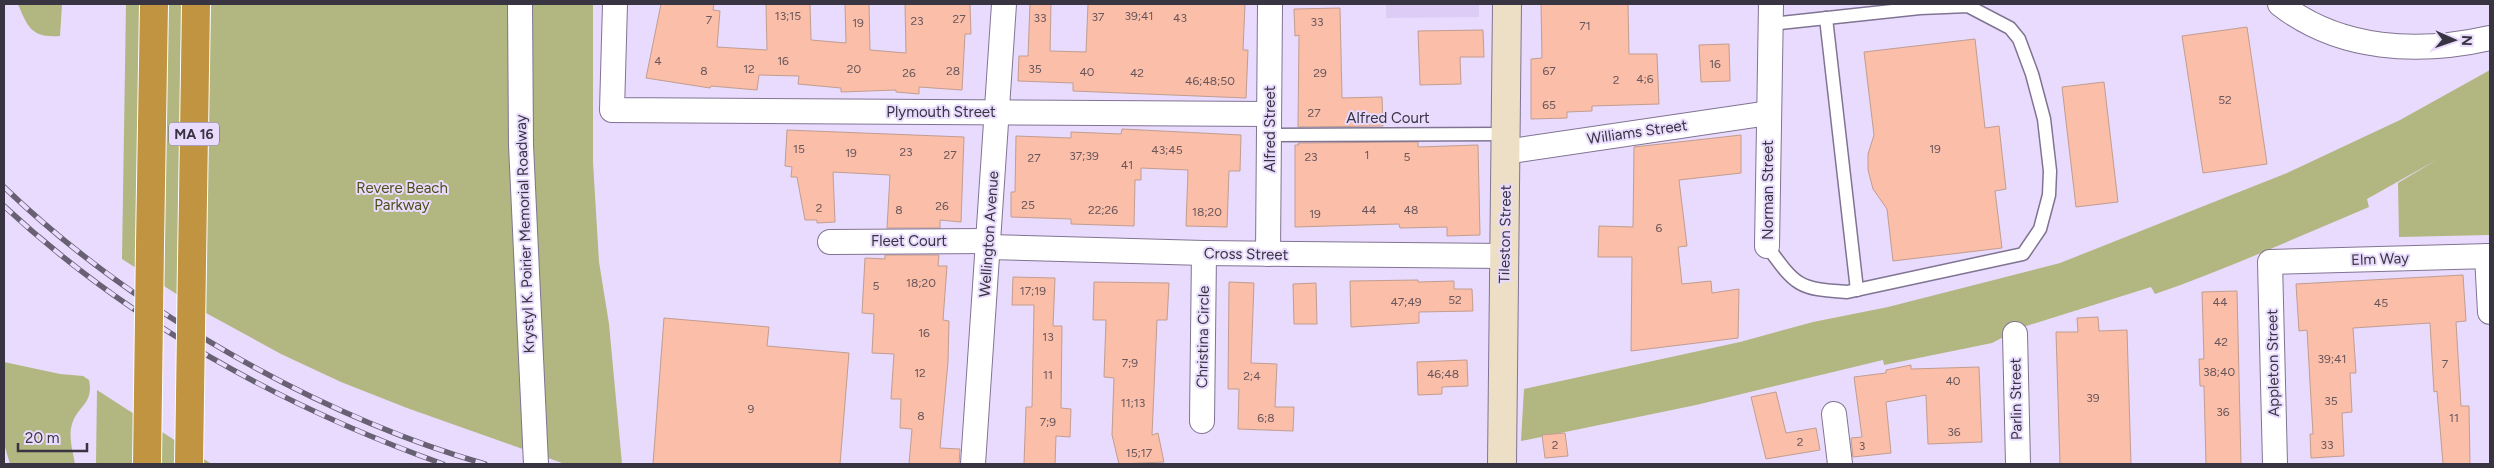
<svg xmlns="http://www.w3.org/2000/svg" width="2494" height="468" font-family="Figtree,sans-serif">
  <rect width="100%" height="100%" fill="#e8dbfd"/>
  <!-- built -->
  <polygon fill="#ddcdf6" points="1386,4 1479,4 1479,17 1386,18"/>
  <!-- green -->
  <g fill="#b2b680">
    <path d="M18,4h44l-2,32c-28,2 -32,-8 -42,-32z"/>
    <polygon points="126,4 593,4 593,162 599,262 609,324 622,464 565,464 407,408 341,382 281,354 206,313 122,259"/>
    <path d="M2490,70v165l-91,2 -1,-54 40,-24 -71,40 2,8c-72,30 -141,62 -214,87l-4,-7 -128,40 -31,16 -108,22 -1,-5 -187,45 -175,36 3,-52 216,-47 73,-20 75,-15 172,-44 227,-90 113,-53z"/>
    <path d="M4,362l56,12 23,2 6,4c5,24 -11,25 -17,44 -4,12 1,28 3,40h-65l-6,-20z"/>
    <polygon points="97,390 210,463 214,464 96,464"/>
  </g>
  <!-- building -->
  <g fill="#fabea9" stroke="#c29d90">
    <polygon points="661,4 714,4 713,10 720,11 717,47 767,50 766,4 810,4 811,40 846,43 845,4 869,4 870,50 906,53 905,4 970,4 971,34 965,34 962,90 919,87 919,94 896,92 896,90 841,92 841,88 798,84 799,76 759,75 757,90 711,86 710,88 646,78"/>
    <polygon points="1030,4 1051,4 1050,51 1086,52 1088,4 1245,4 1243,50 1248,50 1246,98 1073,91 1073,83 1018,81 1019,56 1028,56"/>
    <polygon points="1541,4 1628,4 1629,54 1657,54 1659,104 1592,106 1592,111 1567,112 1567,118 1531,119 1531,59 1542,58"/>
    <polygon points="1340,8 1342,98 1382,97 1383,126 1298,127 1299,35 1295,36 1294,9"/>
    <polygon points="2247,27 2267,164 2203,173 2182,36"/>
    <polygon points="1483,30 1484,57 1460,57 1461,84 1420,85 1418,31"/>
    <polygon points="1975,39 1985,128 1999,126 2006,189 1995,191 2002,248 1893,261 1887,209 1873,189 1868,170 1868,154 1874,135 1864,52"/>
    <polygon points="1729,44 1730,81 1701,82 1699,45"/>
    <polygon points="2104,82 2118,202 2076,207 2062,87"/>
    <polygon points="1122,129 1241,135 1240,171 1229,171 1227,227 1186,226 1188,170 1141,168 1141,180 1135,180 1134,226 1071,224 1071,219 1011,217 1011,192 1015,192 1016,136 1071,138 1071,132 1121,134"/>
    <polygon points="787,130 964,137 961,222 940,220 940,228 887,228 890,175 833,172 835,222 817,223 817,220 805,220 797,177 791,177 792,167 785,166"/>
    <polygon points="1741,135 1741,173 1679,180 1687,246 1678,247 1682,284 1711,281 1712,293 1739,289 1738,338 1631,351 1632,257 1598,257 1599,226 1633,227 1634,147"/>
    <polygon points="1418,142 1418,147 1478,145 1480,235 1447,236 1447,227 1400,228 1399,224 1295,227 1295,145 1299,145 1298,143"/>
    <polygon points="885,255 939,255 938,266 947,266 943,320 949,321 948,362 940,448 960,449 959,464 909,464 912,429 900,428 901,399 891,399 894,354 872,353 874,314 862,313 865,258 885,259"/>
    <polygon points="2463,275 2466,321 2456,322 2461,406 2469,406 2470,464 2443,464 2437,391 2434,392 2430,323 2353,328 2356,373 2350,373 2352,412 2342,413 2344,456 2311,458 2310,434 2313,434 2307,330 2299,331 2296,284"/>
    <polygon points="1013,277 1055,278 1053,326 1062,326 1061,408 1071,409 1070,437 1056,436 1055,464 1024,464 1026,407 1032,407 1034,305 1012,305"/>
    <polygon points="1418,280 1418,282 1454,281 1454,289 1472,289 1473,311 1419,312 1419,323 1351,327 1350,281"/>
    <polygon points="1094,282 1169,283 1167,320 1157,320 1152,435 1158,433 1164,462 1119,464 1112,435 1114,378 1104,377 1106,320 1093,320"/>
    <polygon points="1229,282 1254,283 1251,363 1277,364 1275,407 1294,407 1293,431 1238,429 1239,389 1228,389"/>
    <polygon points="1316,283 1317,324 1294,324 1293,284"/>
    <polygon points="2237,291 2241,464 2206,464 2204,386 2200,386 2199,359 2204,359 2202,292"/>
    <polygon points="2098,317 2099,331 2127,330 2131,464 2060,464 2056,332 2078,332 2077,318"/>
    <polygon points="664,318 769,327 767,346 849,353 840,464 653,464"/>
    <polygon points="1467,360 1468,386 1442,387 1442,394 1418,395 1417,362"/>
    <polygon points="1911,365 1911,369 1979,367 1982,442 1928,444 1926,395 1886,402 1891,453 1853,457 1851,438 1862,437 1854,377 1886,373 1886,370"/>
    <polygon points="1776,392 1786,433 1816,428 1820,450 1766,459 1751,397"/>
    <polygon points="1565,433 1568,456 1545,458 1542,435"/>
  </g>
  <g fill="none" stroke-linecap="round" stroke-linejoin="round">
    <defs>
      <g id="lane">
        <polyline points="1826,18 1857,290"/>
        <polyline points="1270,135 1506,134"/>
        <path d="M1767,246c29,40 31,43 80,46l176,-38 17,-25 9,-34 1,-24 -6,-52 -12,-45 -13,-35 -9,-11 -42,-22 -48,2 -149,16"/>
      </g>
      <g id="street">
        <polyline points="520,4 521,145 536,464"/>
        <polyline points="615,4 612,110 1269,114"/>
        <path d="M2280,4c60,47 139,50 210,34"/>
        <polyline points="1505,152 1769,113"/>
        <polyline points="830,242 988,241"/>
        <polyline points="1767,246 1771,4"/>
        <polyline points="988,247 1204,253 1505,256"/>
        <polyline points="1268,254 1270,4"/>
        <polyline points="2487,256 2490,312"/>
        <polyline points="2015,334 2018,464"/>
        <polyline points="1834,414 1840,464"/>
        <polyline points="1202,421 1204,253"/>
        <polyline points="973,464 1004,4"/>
        <polyline points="2275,464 2270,262 2490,256"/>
      </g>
      <polyline id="secondary" points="1502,464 1507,4"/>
      <g id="highway">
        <polyline points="150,245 154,4"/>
        <polyline points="192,263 196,4"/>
      </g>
    </defs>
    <!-- lane casing -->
    <use href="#lane" stroke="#807492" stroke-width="15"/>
    <!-- street casing -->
    <use href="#street" stroke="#807492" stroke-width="26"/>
    <!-- secondary casing -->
    <use href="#secondary" stroke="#807492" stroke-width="30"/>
    <!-- highway casing -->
    <use href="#highway" stroke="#fff" stroke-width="30"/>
    <!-- lane -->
    <use href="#lane" stroke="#fff" stroke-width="12"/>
    <!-- street -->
    <use href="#street" stroke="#fff" stroke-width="24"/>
    <!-- secondary -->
    <use href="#secondary" stroke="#ecdfc6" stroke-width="28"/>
    <!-- highway -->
    <use href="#highway" stroke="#c09440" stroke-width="28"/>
    <defs>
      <g id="rail">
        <path d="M4,187c127,122 312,228 481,277"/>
        <path d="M4,206c125,116 279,201 439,258"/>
      </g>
    </defs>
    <!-- rail casing -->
    <use href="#rail" stroke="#686174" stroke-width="5.5"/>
    <!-- rail -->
    <use href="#rail" stroke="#e8dbfd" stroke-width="4" stroke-dasharray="11" stroke-linecap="butt"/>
    <defs>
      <g id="highway-bridge">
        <polyline points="147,464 150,245"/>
        <polyline points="189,464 192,263"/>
      </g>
    </defs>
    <!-- highway-bridge casing -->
    <use href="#highway-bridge" stroke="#fff" stroke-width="30" stroke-linecap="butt"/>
    <!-- highway-bridge -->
    <use href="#highway-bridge" stroke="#c09440" stroke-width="28"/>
  </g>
  <g text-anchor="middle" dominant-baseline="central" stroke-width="4" stroke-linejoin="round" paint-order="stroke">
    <!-- number labels -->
    <g font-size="12" fill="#69565b">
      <text x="788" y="16">13;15</text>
      <text x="1139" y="16">39;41</text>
      <text x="1098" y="17">37</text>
      <text x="1040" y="18">33</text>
      <text x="1180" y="18">43</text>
      <text x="959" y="19">27</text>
      <text x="709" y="20">7</text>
      <text x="917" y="21">23</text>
      <text x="1317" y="22">33</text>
      <text x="858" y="23">19</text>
      <text x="1585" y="26">71</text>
      <text x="658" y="61">4</text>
      <text x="783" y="61">16</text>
      <text x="1715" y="64">16</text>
      <text x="749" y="69">12</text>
      <text x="854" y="69">20</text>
      <text x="1035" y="69">35</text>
      <text x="704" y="71">8</text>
      <text x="953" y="71">28</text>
      <text x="1549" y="71">67</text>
      <text x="1087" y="72">40</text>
      <text x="909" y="73">26</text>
      <text x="1137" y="73">42</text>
      <text x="1320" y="73">29</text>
      <text x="1645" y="79">4;6</text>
      <text x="1616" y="80">2</text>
      <text x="1210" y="81">46;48;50</text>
      <text x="2225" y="100">52</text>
      <text x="1549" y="105">65</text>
      <text x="1314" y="113">27</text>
      <text x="799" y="149">15</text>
      <text x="1935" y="149">19</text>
      <text x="1167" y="150">43;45</text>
      <text x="906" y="152">23</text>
      <text x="851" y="153">19</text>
      <text x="950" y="155">27</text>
      <text x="1367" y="155">1</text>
      <text x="1084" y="156">37;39</text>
      <text x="1311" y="157">23</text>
      <text x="1407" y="157">5</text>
      <text x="1034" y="158">27</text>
      <text x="1127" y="165">41</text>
      <text x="1028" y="205">25</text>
      <text x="942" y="206">26</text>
      <text x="819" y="208">2</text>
      <text x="899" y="210">8</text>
      <text x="1103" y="210">22;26</text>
      <text x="1369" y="210">44</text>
      <text x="1411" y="210">48</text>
      <text x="1207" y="212">18;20</text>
      <text x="1315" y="214">19</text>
      <text x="1659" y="228">6</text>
      <text x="921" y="283">18;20</text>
      <text x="876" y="286">5</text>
      <text x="1033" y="291">17;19</text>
      <text x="1455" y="300">52</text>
      <text x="1406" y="302">47;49</text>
      <text x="2220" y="302">44</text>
      <text x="2381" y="303">45</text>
      <text x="924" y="333">16</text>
      <text x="1048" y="337">13</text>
      <text x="2221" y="342">42</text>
      <text x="2332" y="359">39;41</text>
      <text x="1130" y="363">7;9</text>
      <text x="2445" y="364">7</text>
      <text x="2219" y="372">38;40</text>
      <text x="920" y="373">12</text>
      <text x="1443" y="374">46;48</text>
      <text x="1048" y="375">11</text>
      <text x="1252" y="376">2;4</text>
      <text x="1953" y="381">40</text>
      <text x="2093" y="398">39</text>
      <text x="2331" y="401">35</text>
      <text x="1133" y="403">11;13</text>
      <text x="751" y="409">9</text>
      <text x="2223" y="412">36</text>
      <text x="921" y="416">8</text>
      <text x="1266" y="418">6;8</text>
      <text x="2454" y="418">11</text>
      <text x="1048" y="422">7;9</text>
      <text x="1954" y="432">36</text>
      <text x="1800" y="442">2</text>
      <text x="1555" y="445">2</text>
      <text x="2327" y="445">33</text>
      <text x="1862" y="446">3</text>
      <text x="1139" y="453">15;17</text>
    </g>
    <!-- shield labels -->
    <rect fill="#e8dbfd" stroke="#6e6679" stroke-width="1" x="169" y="122.5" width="50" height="23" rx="4"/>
    <g font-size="14" font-weight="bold" fill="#393441">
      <text x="194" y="134">MA 16</text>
    </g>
    <!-- street labels -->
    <g font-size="15" fill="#393441" stroke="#e8dbfd">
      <text x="941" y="112">Plymouth Street</text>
      <text x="1388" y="118">Alfred Court</text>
      <text transform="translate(1270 129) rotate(-90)">Alfred Street</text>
      <text transform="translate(1637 132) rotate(-8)">Williams Street</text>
      <text transform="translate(1768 190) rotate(-90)">Norman Street</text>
      <text transform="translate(525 234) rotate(-92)">Krystyl K. Poirier Memorial Roadway</text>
      <text transform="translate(989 234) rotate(-86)">Wellington Avenue</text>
      <text transform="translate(1505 234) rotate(-89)">Tileston Street</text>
      <text x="909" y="241">Fleet Court</text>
      <text transform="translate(1246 254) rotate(1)">Cross Street</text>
      <text transform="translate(2380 259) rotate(-2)">Elm Way</text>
      <text transform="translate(1203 337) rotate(-89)">Christina Circle</text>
      <text transform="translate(2273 363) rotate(-91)">Appleton Street</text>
      <text transform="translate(2016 399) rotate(-91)">Parlin Street</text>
    </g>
    <!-- park labels -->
    <g font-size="15" fill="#4d501a" stroke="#e8dbfd">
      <text x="402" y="188">Revere Beach<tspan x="402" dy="17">Parkway</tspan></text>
    </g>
  </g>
  <!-- border -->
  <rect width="2494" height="468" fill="none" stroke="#393441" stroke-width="10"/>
  <!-- north arrow -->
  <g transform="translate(2454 40) rotate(92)" stroke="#e8dbfd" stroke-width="4" paint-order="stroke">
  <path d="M0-4L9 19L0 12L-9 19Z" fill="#393441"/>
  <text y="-8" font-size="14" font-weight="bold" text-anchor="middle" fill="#393441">N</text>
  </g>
  <!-- scale -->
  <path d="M18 443v8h69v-8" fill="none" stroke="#393441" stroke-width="2.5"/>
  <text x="25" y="443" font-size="15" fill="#393441" stroke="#e8dbfd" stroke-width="4" paint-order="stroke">20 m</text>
</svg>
